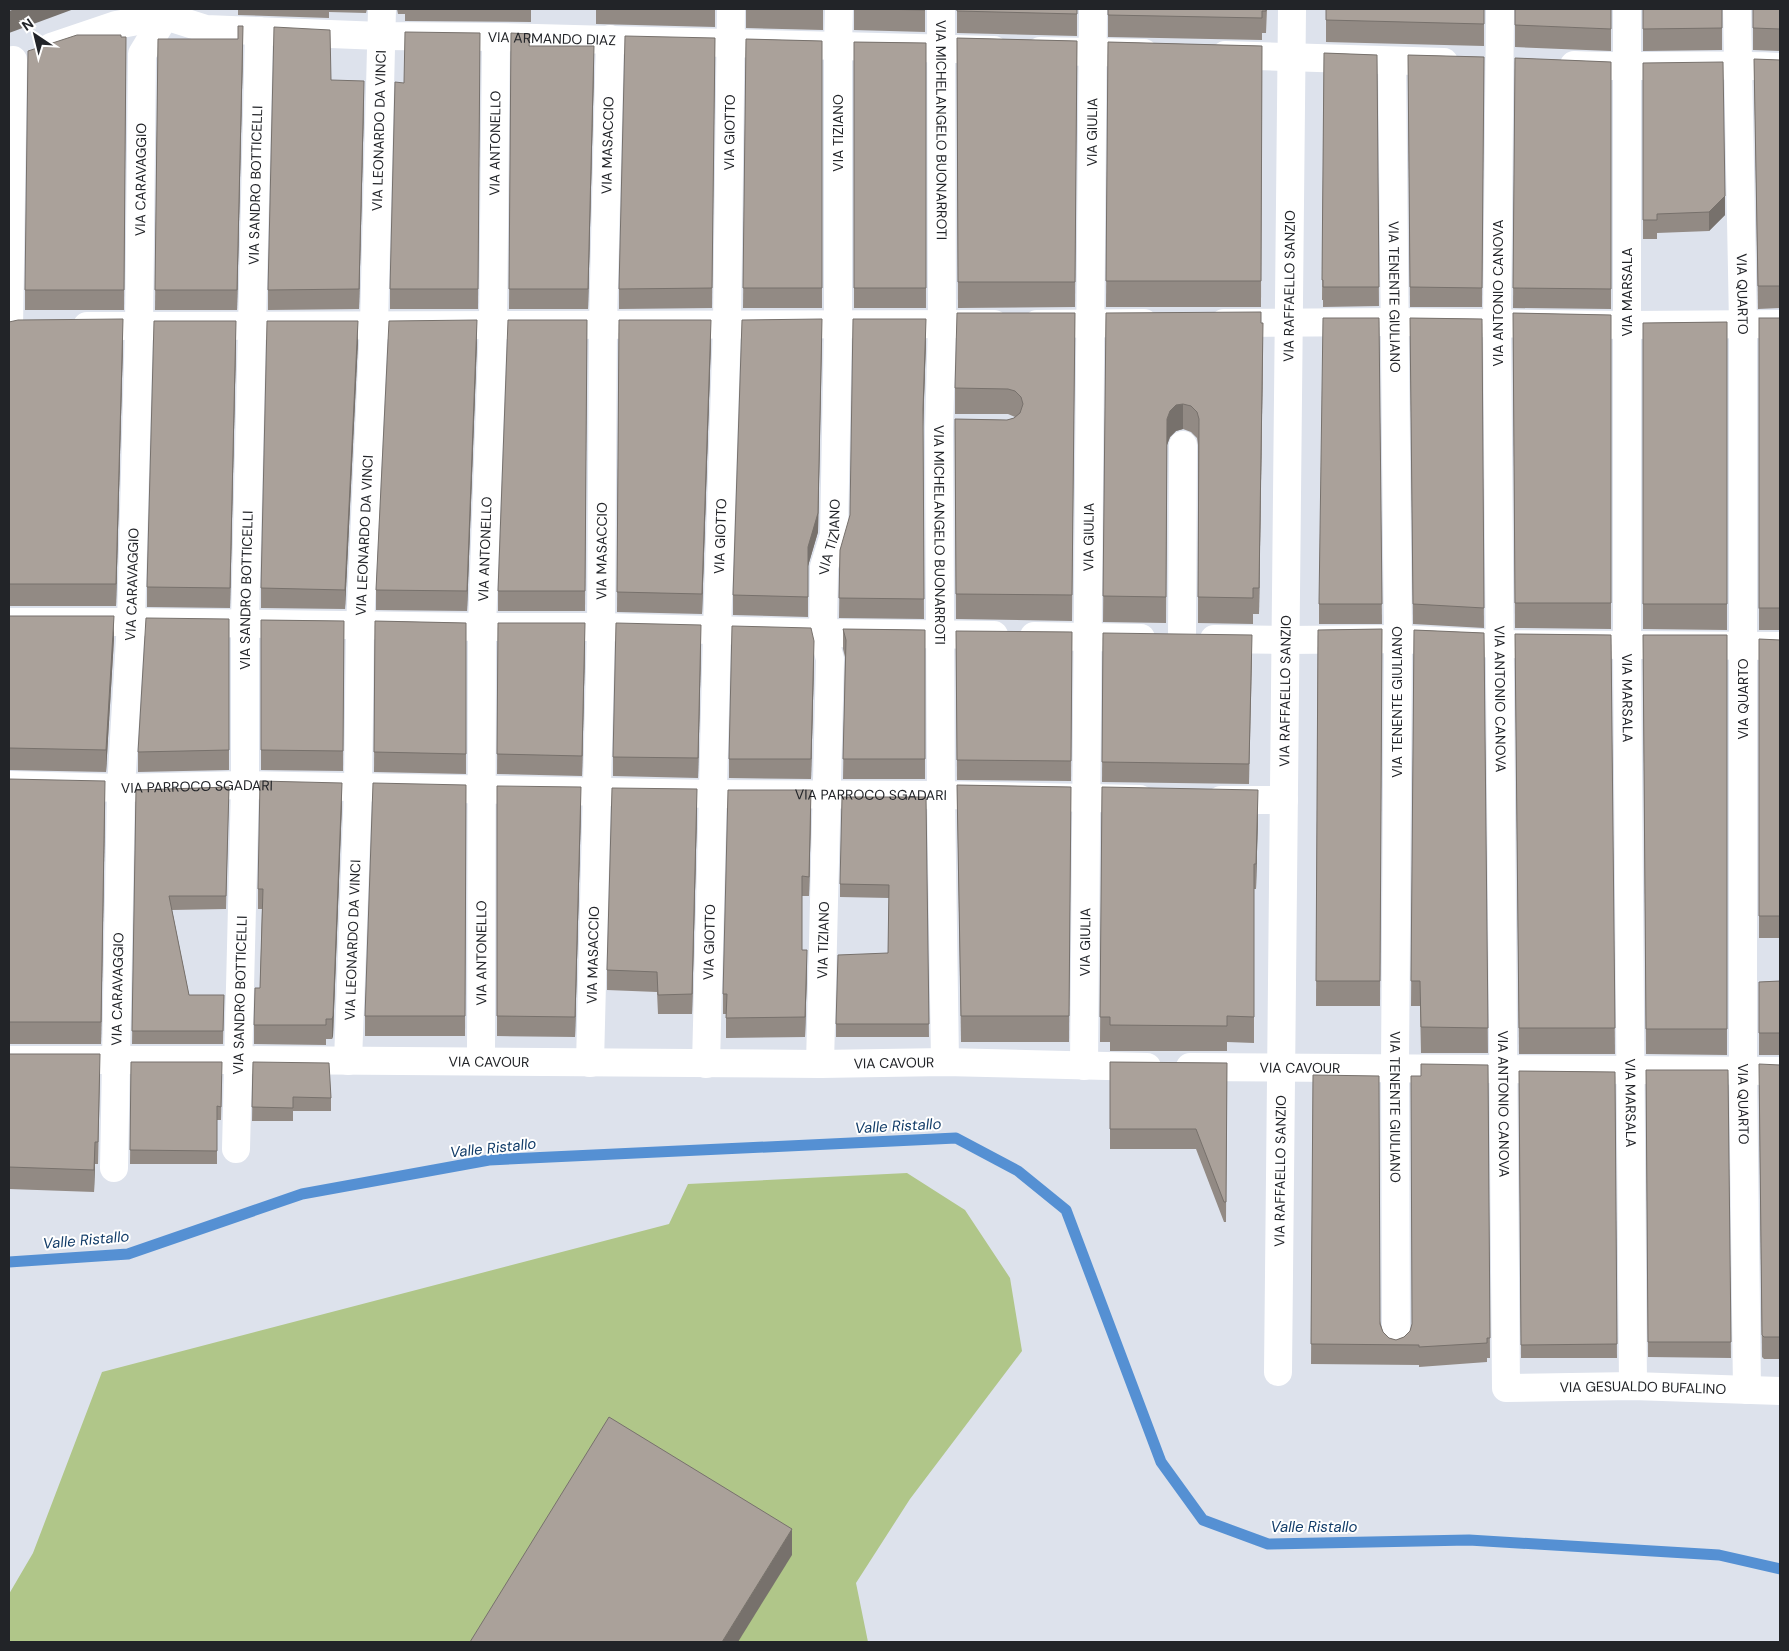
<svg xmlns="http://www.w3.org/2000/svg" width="1789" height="1651" font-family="'DM Sans',sans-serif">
  <rect width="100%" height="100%" fill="#dde2ec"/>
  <!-- grass -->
  <polygon fill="#b0c689" points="907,1173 965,1210 1010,1278 1022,1351 910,1499 856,1583 868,1642 9,1642 9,1594 33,1553 102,1372 669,1224 688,1184"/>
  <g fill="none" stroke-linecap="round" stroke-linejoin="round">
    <!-- stream -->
    <polyline stroke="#5590d3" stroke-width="11" points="9,1262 128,1254 302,1194 489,1160 956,1138 1018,1171 1066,1210 1161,1462 1203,1520 1268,1544 1469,1540 1719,1555 1780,1569"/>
    <!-- minor -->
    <g stroke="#fff" stroke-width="28">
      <path id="s1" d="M941,9l1,315 -3,105 2,366 4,267"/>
      <path id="s2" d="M1500,9l-3,314 9,1065 127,-2 147,5"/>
      <path id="s3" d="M1627,9v637l6,740"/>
      <path id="s4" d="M1737,9l6,315v747l4,319"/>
      <path id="s5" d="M165,16l41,13 175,7 115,1 498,13"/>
      <polyline points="51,47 116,25 165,16 175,11"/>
      <polyline points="1040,51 1144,53"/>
      <polyline points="1225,55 1444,62"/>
      <path id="s6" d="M1392,61l6,578 -3,429 1,276"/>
      <path d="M1574,65c69,3 138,-2 206,2"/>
      <polyline points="1224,323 1396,322 1627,325 1780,324"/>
      <polyline points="1037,324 1144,323"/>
      <polyline points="87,326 994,324"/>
      <polyline points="9,329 13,60"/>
      <polyline points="9,622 131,622 482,627 601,627 823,633 994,635"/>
      <polyline points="1034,636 1141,638"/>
      <polyline points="1182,638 1183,445"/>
      <polyline points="1214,639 1286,640 1398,639 1500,644 1780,646"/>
      <path id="s7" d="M9,785l112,3 124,-3 468,9 228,1 199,4"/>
      <polyline points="1221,800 1284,800"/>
      <path id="s8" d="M9,1060h228l583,4 125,-2 202,5"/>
      <path id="s9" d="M348,1061l10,-273 2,-162 14,-302 8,-315"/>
      <path id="s10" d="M481,1061l1,-434 11,-302 3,-288"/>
      <path id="s11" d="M590,1063l11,-436 2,-303 7,-285"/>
      <path id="s12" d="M706,1064l11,-433 10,-307 4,-315"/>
      <path id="s13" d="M820,1064l10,-405 -7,-26 1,-66 10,-32 4,-211v-278l1,-37"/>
      <path id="s14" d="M1084,1066l9,-1057"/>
      <path id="s15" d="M1190,1067l590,4"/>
      <path id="s16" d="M236,1149l9,-364v-162l14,-592"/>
      <path id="s17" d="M114,1168l7,-380 10,-166 8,-296 3,-272 23,-38"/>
      <path id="s18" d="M1278,1372l14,-1363"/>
    </g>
  </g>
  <!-- wall -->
  <g fill="#928a84">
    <polygon points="238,9 367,9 366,13 329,12 329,18 238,15"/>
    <polygon points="397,9 531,9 531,22 405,21 405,14 398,14"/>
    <polygon points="596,9 715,9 715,27 596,24"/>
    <polygon points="746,9 823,9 823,30 746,28"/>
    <polygon points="854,9 925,9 925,32 854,30"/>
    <polygon points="957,9 1077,9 1077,36 957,33"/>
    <polygon points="1108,9 1267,9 1266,33 1262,33 1262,40 1108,37"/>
    <polygon points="1484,9 1484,46 1326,42 1326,20"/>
    <polygon points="1515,9 1611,9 1611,51 1515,47"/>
    <polygon points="1643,9 1722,9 1722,50 1643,51"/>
    <polygon points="1753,9 1780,9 1780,51 1753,50"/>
    <polygon points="480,33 478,309 390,309 390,289 404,83"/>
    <polygon points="511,33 530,46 594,66 588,309 509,309"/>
    <polygon points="121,37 126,37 124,310 25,310 25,290"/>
    <polygon points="715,38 712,308 619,309 619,289"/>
    <polygon points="957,38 1077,41 1075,307 958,308"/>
    <polygon points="158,39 243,46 237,310 155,310"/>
    <polygon points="746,39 822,41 822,308 743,308"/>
    <polygon points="854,42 926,43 926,308 854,308"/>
    <polygon points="1108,42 1262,46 1261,307 1106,307"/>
    <polygon points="1324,53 1377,55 1379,306 1323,307 1323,300 1322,300"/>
    <polygon points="1408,55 1484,57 1482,307 1410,307"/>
    <polygon points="1515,58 1611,62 1611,309 1513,308"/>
    <polygon points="1754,59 1780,60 1780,308 1758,309"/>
    <polygon points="1643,63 1725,215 1709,231 1657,233 1657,239 1643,239"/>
    <polygon points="331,80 364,101 359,309 268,310 268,290"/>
    <polygon points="1075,313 1072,621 956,619 955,419 1007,420 1014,418 1015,417 1008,414 955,414 955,388"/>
    <polygon points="1106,313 1261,323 1263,349 1259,614 1253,614 1253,624 1198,623 1198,445 1197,438 1191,432 1183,429 1176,431 1170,437 1167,445 1166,623 1103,622"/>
    <polygon points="1513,313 1611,315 1611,629 1515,628"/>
    <polygon points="1379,318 1382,624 1319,624 1319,604"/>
    <polygon points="1410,318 1482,319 1484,628 1413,624"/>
    <rect x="1759" y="318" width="21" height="312"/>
    <polygon points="587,320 585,611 498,611 498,591"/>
    <polygon points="619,320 711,340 702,614 617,612"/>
    <polygon points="9,322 123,341 116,606 9,606"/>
    <polygon points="1727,322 1727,630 1643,629 1643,323"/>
    <polygon points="822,339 818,532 808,566 808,617 733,615 733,595"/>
    <polygon points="926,339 923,426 924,619 839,618 840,550"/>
    <polygon points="477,340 467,611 376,610 376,590"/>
    <polygon points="236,341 230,608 147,607 147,587"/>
    <polygon points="358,341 345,609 261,608 261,588"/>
    <polygon points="9,616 114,638 106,772 9,770"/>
    <polygon points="229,619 229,770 138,772 138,752"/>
    <polygon points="261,620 344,621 343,771 261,770"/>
    <polygon points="375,621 466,623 466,774 374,772"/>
    <polygon points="498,623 585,643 582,776 497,774"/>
    <polygon points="843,629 925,630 925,779 843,779 845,657 843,649"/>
    <polygon points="1382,629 1380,1006 1316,1006 1318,630"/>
    <polygon points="1414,630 1484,633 1488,1053 1421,1053 1420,1006 1411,1006"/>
    <polygon points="956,631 1072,632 1071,781 957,780"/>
    <polygon points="1103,633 1252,655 1249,784 1102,782"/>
    <polygon points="1515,634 1611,635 1615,1054 1519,1054"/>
    <polygon points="1643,635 1727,635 1727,1055 1646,1054"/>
    <polygon points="1759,639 1780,640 1780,938 1759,938"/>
    <polygon points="701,645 698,778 613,776 613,757"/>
    <polygon points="814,661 811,779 729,778 729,759"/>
    <polygon points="9,779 105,803 101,1044 9,1044"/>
    <polygon points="466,785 465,1036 365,1036 365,1016"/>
    <polygon points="957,785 1071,787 1069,1042 961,1042"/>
    <polygon points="497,786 581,807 575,1037 497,1036"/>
    <polygon points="229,787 226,909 172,910 189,995 224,995 223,1044 132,1044 136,790"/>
    <polygon points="1102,787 1258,815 1256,889 1254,889 1254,1043 1227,1042 1227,1051 1110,1051 1110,1042 1100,1042"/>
    <polygon points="926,797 929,1037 836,1037 836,1024 888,953 889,898 840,897 840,884"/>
    <polygon points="342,802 333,1036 332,1039 326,1039 326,1045 254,1044 254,1025 260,988 262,909 258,909 258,889"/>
    <polygon points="697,809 692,1014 658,1014 657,992 607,990 607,970"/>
    <polygon points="811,810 809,896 802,896 802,950 807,969 805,1037 726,1038 726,1014 723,1014 723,994"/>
    <polygon points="1780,981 1780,1055 1759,1055 1759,982"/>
    <polygon points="9,1054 100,1076 98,1164 95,1164 94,1192 9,1189"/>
    <polygon points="131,1062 222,1076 221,1120 217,1120 217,1164 130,1164"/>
    <polygon points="253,1062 331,1098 331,1111 293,1111 293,1121 252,1121"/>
    <polygon points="1110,1062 1227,1063 1226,1222 1224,1222 1196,1149 1110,1149"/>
    <polygon points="1488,1065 1490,1358 1487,1358 1487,1362 1419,1367 1419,1365 1311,1364 1313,1075 1383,1332 1389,1338 1396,1340 1404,1337 1410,1331 1412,1324 1421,1076"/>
    <polygon points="1780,1065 1780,1359 1764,1359 1762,1357 1759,1086"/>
    <polygon points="1646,1070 1728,1070 1731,1358 1648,1357"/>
    <polygon points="1519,1071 1615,1072 1617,1358 1521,1358"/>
  </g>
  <!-- shaded-wall -->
  <g fill="#77716c">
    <polygon points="15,9 74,9 9,33 9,11"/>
    <polygon points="243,26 243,46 237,310 237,290"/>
    <polygon points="594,46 594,66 588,309 588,289"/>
    <polygon points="364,81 364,101 359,309 359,289"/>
    <polygon points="1725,196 1725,215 1709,231 1709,212"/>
    <polygon points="123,319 123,341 116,606 116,584"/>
    <polygon points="822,319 818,532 808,566 808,617 808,547"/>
    <polygon points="926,319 926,339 923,429 923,409"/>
    <polygon points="477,320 477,340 467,611 467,591"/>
    <polygon points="711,320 711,340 702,614 702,594"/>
    <polygon points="236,321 236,341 230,608 230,588"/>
    <polygon points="358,321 358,341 345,609 345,590"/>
    <polygon points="1263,323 1263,349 1259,614 1259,588"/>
    <polygon points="1183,404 1183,429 1176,431 1170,437 1167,445 1166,623 1167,419 1170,411 1176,405"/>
    <polygon points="114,616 114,638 106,772 106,750"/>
    <polygon points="585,623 585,643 582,776 582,756"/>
    <polygon points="701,625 701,645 698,778 698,758"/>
    <polygon points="814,641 814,661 811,779 811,759"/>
    <polygon points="105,781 105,803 101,1044 101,1022"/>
    <polygon points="342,783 342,802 333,1036 332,1039 332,1019"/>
    <polygon points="581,787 581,807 575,1037 575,1017"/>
    <polygon points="697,789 697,809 692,1014 692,994"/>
    <polygon points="811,790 811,810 809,896 809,877"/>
    <polygon points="1258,790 1258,815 1256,889 1256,864"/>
    <polygon points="807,950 807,969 805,1037 805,1017"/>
    <polygon points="95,1142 95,1164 94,1192 94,1170"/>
    <polygon points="792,1529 792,1555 738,1642 722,1642"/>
  </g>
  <!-- building -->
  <g fill="#aaa19a" stroke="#77716c">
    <polygon points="875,9 925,9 925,10"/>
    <polygon points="957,9 1077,9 1077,14 957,11"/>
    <polygon points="1108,9 1266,9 1266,11 1262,11 1262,18 1108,15"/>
    <polygon points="1326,9 1484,9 1484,24 1326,20"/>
    <polygon points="1515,9 1611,9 1611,29 1515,25"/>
    <polygon points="1643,9 1722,9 1722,28 1643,29"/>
    <polygon points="1753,9 1780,9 1780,29 1753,28"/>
    <polygon points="238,26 243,26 237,290 155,290 158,39 238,39"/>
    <polygon points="274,27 330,30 331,80 364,81 359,289 268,290"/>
    <polygon points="405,32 480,33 478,289 390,289 395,82 404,83"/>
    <polygon points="511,33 530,34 529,46 594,46 588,289 509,289"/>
    <polygon points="77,35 121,35 121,37 126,37 124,290 25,290 28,51"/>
    <polygon points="625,36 715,38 712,288 619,289"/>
    <polygon points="957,38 1077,41 1075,282 958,282"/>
    <polygon points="746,39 822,41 822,288 743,288"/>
    <polygon points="854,42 926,43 926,288 854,288"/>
    <polygon points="1108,42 1262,46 1261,281 1106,281"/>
    <polygon points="1324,53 1377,55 1379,287 1323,287 1323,280 1322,280"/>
    <polygon points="1408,55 1484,57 1482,288 1410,287"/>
    <polygon points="1515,58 1611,62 1611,289 1513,288"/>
    <polygon points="1754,59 1780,60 1780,286 1758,286"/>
    <polygon points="1723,62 1725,196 1709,212 1657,214 1657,220 1643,220 1643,63"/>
    <polygon points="1261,312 1261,323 1263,323 1259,588 1253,588 1253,598 1198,597 1199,419 1197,412 1191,406 1183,404 1176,405 1170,411 1167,419 1166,597 1103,596 1106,313"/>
    <polygon points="957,313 1075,313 1072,595 956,594 955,419 1007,420 1014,418 1020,413 1023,404 1021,397 1015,391 1008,389 955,388"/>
    <polygon points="1513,313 1611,315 1611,603 1515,603"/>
    <polygon points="1323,318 1379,318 1382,604 1319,604"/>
    <polygon points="1410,318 1482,319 1484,608 1413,604"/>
    <rect x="1759" y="318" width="21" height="290"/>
    <polygon points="123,319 116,584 9,584 9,322 18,320"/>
    <polygon points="822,319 818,513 808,547 808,597 733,595 742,320"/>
    <polygon points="853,319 926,319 923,409 924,599 839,598 840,550 850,515"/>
    <polygon points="477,320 467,591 376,590 389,321"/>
    <polygon points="508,320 587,320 585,591 498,591"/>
    <polygon points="619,320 711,320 702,594 617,592"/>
    <polygon points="154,321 236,321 230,588 147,587"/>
    <polygon points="267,321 358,321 345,590 261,588"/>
    <polygon points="1727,322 1727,604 1643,604 1643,323"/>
    <polygon points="9,616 114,616 106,750 9,748"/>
    <polygon points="146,618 229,619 229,750 138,752"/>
    <polygon points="261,620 344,621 343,751 261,750"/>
    <polygon points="375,621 466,623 466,754 374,752"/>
    <polygon points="498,623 585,623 582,756 497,754"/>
    <polygon points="616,623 701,625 698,758 613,757"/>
    <polygon points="732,626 811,628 814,641 811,759 729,759"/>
    <polygon points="843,629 925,630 925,759 843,759 846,640"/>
    <polygon points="1382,629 1380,981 1316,981 1318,630"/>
    <polygon points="1414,630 1484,633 1488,1028 1421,1027 1420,981 1411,981"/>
    <polygon points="956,631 1072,632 1071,761 957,760"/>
    <polygon points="1103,633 1252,635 1249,764 1102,762"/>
    <polygon points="1515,634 1611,635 1615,1028 1519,1028"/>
    <polygon points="1643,635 1727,635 1727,1029 1646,1029"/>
    <polygon points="1759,639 1780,640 1780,916 1759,916"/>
    <polygon points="9,779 105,781 101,1022 9,1022"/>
    <polygon points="260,781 342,783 333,1016 332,1019 326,1019 326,1025 254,1025 255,988 260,988 263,889 258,889"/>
    <polygon points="373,783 466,785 465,1016 365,1016"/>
    <polygon points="957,785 1071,787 1069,1016 961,1016"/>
    <polygon points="497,786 581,787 575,1017 497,1016"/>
    <polygon points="229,787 226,896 169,896 189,995 224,995 223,1031 132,1031 136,790"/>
    <polygon points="1102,787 1258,790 1256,864 1254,864 1254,1017 1227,1016 1227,1026 1110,1025 1110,1017 1100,1017"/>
    <polygon points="612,788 697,789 692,994 658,995 657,972 607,970"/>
    <polygon points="728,790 811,790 809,877 802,876 802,950 807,950 805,1017 726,1018 727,994 723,994"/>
    <polygon points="842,797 926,797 929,1024 836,1024 838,955 888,953 889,885 840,884"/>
    <polygon points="1780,981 1780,1033 1759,1033 1759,982"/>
    <polygon points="9,1054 100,1054 98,1142 95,1142 94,1170 9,1167"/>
    <polygon points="131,1062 222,1062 221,1107 217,1106 217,1151 130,1150"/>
    <polygon points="253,1062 329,1063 331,1098 293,1097 293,1108 252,1107"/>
    <polygon points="1110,1062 1227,1063 1226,1202 1224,1202 1196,1129 1110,1129"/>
    <polygon points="1421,1064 1488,1065 1490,1338 1487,1338 1487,1343 1419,1347 1419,1345 1311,1344 1313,1075 1379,1076 1380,1324 1383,1332 1389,1338 1396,1340 1404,1337 1410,1331 1412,1324 1411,1076 1421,1076"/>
    <polygon points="1759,1064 1780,1065 1780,1337 1764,1337 1762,1335"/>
    <polygon points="1646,1070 1728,1070 1731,1342 1648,1342"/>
    <polygon points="1519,1071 1615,1072 1617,1344 1521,1345"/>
    <polygon points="609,1417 792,1529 722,1642 470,1642"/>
  </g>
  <g text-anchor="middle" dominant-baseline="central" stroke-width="4" stroke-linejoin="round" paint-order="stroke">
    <!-- street labels -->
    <g font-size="14" fill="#222428" stroke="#fff">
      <text stroke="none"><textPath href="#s5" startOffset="389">VIA ARMANDO DIAZ</textPath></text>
      <text stroke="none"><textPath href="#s9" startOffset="931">VIA LEONARDO DA VINCI</textPath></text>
      <text stroke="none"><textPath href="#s1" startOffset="121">VIA MICHELANGELO BUONARROTI</textPath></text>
      <text stroke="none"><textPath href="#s12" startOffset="932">VIA GIOTTO</textPath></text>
      <text stroke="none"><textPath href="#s14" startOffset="934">VIA GIULIA</textPath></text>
      <text transform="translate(838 133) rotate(-90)">VIA TIZIANO</text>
      <text stroke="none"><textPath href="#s10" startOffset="918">VIA ANTONELLO</textPath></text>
      <text stroke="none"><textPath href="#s11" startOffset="918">VIA MASACCIO</textPath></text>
      <text stroke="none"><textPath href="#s17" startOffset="989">VIA CARAVAGGIO</textPath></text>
      <text stroke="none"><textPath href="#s16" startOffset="964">VIA SANDRO BOTTICELLI</textPath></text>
      <text stroke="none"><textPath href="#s18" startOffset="1086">VIA RAFFAELLO SANZIO</textPath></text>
      <text transform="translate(1627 292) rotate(-90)">VIA MARSALA</text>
      <text transform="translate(1498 293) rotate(-90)">VIA ANTONIO CANOVA</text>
      <text stroke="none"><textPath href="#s4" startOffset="285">VIA QUARTO</textPath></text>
      <text stroke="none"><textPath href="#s6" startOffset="236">VIA TENENTE GIULIANO</textPath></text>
      <text stroke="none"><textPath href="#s9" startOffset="526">VIA LEONARDO DA VINCI</textPath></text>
      <text stroke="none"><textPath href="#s1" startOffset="526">VIA MICHELANGELO BUONARROTI</textPath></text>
      <text stroke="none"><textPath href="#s12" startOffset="528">VIA GIOTTO</textPath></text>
      <text stroke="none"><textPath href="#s13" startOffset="529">VIA TIZIANO</textPath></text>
      <text stroke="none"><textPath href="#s14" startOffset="529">VIA GIULIA</textPath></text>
      <text stroke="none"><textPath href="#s10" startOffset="512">VIA ANTONELLO</textPath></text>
      <text stroke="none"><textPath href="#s11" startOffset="512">VIA MASACCIO</textPath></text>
      <text stroke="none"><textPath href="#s17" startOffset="584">VIA CARAVAGGIO</textPath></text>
      <text stroke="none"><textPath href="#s16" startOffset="559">VIA SANDRO BOTTICELLI</textPath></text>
      <text stroke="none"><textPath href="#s18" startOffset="681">VIA RAFFAELLO SANZIO</textPath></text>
      <text stroke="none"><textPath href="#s3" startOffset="689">VIA MARSALA</textPath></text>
      <text stroke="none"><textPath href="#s2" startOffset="690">VIA ANTONIO CANOVA</textPath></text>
      <text transform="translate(1743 699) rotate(-90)">VIA QUARTO</text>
      <text transform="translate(1397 702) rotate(-90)">VIA TENENTE GIULIANO</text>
      <text stroke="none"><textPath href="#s7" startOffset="188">VIA PARROCO SGADARI</textPath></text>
      <text stroke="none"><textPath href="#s7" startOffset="862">VIA PARROCO SGADARI</textPath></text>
      <text stroke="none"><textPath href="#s9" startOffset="121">VIA LEONARDO DA VINCI</textPath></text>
      <text stroke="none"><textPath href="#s13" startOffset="124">VIA TIZIANO</textPath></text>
      <text stroke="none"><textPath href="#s12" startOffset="122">VIA GIOTTO</textPath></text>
      <text stroke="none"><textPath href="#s14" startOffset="124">VIA GIULIA</textPath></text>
      <text stroke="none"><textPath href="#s10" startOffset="108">VIA ANTONELLO</textPath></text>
      <text stroke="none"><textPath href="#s11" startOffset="108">VIA MASACCIO</textPath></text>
      <text stroke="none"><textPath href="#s17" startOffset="179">VIA CARAVAGGIO</textPath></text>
      <text stroke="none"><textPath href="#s16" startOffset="154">VIA SANDRO BOTTICELLI</textPath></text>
      <text stroke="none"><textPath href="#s8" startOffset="480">VIA CAVOUR</textPath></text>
      <text stroke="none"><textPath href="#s8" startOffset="885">VIA CAVOUR</textPath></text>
      <text stroke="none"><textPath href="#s15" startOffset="110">VIA CAVOUR</textPath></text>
      <text stroke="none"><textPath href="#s3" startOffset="1094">VIA MARSALA</textPath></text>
      <text stroke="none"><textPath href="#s2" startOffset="1095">VIA ANTONIO CANOVA</textPath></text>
      <text stroke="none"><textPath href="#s4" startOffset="1095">VIA QUARTO</textPath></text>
      <text stroke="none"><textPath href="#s6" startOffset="1046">VIA TENENTE GIULIANO</textPath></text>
      <text stroke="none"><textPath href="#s18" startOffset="201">VIA RAFFAELLO SANZIO</textPath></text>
      <text stroke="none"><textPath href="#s2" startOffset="1516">VIA GESUALDO BUFALINO</textPath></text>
    </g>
    <!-- water labels -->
    <g font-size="15" font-style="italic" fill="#133d69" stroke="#fff">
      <text transform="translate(898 1126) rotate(-3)">Valle Ristallo</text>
      <text transform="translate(493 1148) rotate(-6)">Valle Ristallo</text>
      <text transform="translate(86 1240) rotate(-5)">Valle Ristallo</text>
      <text x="1314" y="1527">Valle Ristallo</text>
    </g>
  </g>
  <!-- border -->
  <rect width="1789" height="1651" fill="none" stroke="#222428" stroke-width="20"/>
  <!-- north arrow -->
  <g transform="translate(35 35) rotate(325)" stroke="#ffffff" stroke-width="4" paint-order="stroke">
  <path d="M0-4L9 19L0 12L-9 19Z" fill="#222428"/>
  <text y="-8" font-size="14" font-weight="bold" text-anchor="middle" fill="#222428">N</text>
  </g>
</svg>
